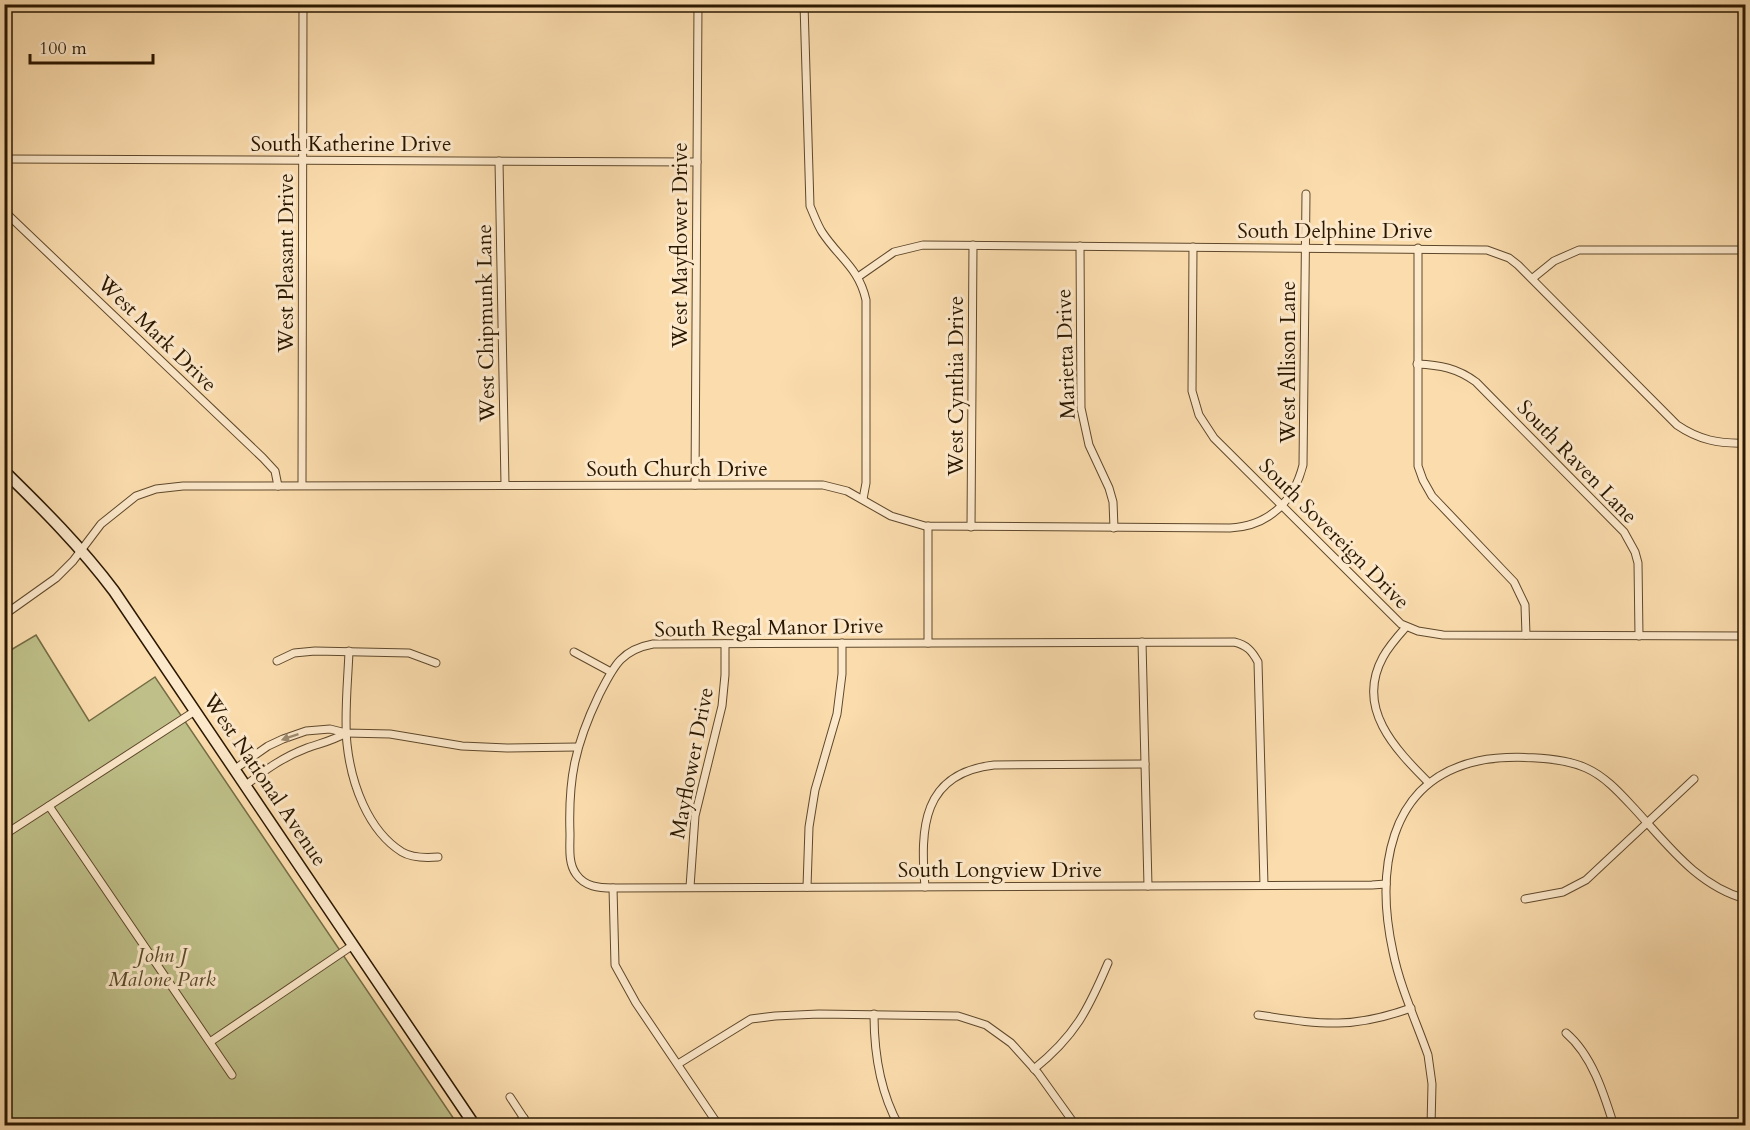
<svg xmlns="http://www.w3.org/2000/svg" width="1750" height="1130" font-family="Cardo,serif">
  <rect width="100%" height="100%" fill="#fbdcad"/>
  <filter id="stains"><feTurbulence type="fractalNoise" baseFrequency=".00333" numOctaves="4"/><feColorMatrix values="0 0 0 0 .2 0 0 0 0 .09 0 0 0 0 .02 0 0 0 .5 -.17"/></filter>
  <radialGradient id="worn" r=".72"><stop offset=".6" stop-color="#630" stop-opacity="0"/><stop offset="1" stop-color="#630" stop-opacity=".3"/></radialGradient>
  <!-- green -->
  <polygon fill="#bfc089" stroke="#746c44" stroke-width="1.5" points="36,635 89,721 155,677 458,1125 5,1125 4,654"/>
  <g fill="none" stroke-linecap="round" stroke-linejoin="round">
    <defs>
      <g id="street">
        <path d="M804,4l6,202c4,9 7,18 12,26 17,26 37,36 44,68v183l-3,16"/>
        <polyline points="4,159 697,162"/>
        <polyline points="499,161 505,485"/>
        <polyline points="4,211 263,458 275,471 278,486"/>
        <polyline points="1080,246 1081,408 1089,445 1109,488 1113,502 1114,528"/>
        <polyline points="1193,247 1192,391 1199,415 1214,438 1401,624 1418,631 1443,635 1746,636"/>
        <polyline points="1418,248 1418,466 1423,480 1432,496 1514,582 1525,605 1526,635"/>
        <path d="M858,277l36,-25 29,-7 564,5 22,8 9,7 159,160c22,15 42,19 69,18"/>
        <polyline points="1533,278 1554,261 1579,250 1746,250"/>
        <path d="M1417,364c23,1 40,4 59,18l148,150 11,20 3,11 1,73"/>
        <polyline points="302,485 303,4"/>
        <polyline points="695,485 698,4"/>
        <polyline points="928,526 928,643"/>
        <polyline points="971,527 973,245"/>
        <path d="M4,615l52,-37 17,-17 28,-37 35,-28 20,-7 27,-3 640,-1 24,6 44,25 34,10 305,2c39,-2 64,-27 73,-63l3,-271"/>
        <path d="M1406,627c-8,9 -17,19 -23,30 -28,51 12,92 46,126"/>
        <polyline points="1142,642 1148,886"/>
        <path d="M349,651c-1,29 -5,64 -2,93 4,38 20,86 55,108 10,6 24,6 36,5"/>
        <polyline points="574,652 611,672"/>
        <polyline points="277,661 294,653 315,651 409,653 436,663"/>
        <polyline points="235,769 268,746 283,739 306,731 330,729 346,733 390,734 462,746 507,748 577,747"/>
        <path d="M246,785c19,-15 37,-28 61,-37 14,-5 25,-7 39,-15"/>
        <polyline points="49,806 232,1075"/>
        <polyline points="4,835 195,711"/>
        <path d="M1264,885l-6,-223c-6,-11 -11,-17 -24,-20l-581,2c-33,6 -40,24 -54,51 -24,50 -31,84 -29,139 0,13 -2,29 6,40 9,13 23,14 37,14l759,-3 14,-1"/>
        <polyline points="690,887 695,816 722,706 725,675 725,644"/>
        <polyline points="807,887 809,827 815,790 837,714 842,674 842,643"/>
        <path d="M925,887c-5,-59 -3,-114 69,-122l151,-1"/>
        <polyline points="613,888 615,965 636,1003 719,1126"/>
        <polyline points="1525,899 1563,892 1586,880 1694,779"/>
        <path d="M874,1014c0,38 6,78 25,112"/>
        <path d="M1258,1015c62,9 92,15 153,-7"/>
        <path d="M1566,1033c26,22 38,61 48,93"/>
        <polyline points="210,1042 353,945"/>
        <polyline points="678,1064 751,1019 775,1016 819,1014 958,1016 986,1025 1011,1043 1038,1073 1076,1126"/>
        <path d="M1034,1069c41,-33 54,-59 74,-106"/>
        <polyline points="510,1097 529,1126"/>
        <polyline points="513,1126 524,1118"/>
        <path d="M1431,1126l1,-42 -4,-29c-12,-34 -28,-68 -35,-103 -17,-78 -7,-171 85,-191 28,-6 82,-5 108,7 18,8 32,23 45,37 34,36 65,81 115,94"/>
      </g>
      <path id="secondary" d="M4,471c39,38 77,76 110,120l361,535"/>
    </defs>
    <!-- street casing -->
    <use href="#street" stroke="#5e482b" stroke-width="9"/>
    <!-- secondary casing -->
    <use href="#secondary" stroke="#2a1700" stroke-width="13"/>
    <!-- street -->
    <use href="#street" stroke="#fce8ca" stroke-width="7"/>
    <!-- secondary -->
    <use href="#secondary" stroke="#fce8ca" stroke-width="10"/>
  </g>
  <!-- one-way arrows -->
  <defs><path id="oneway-solid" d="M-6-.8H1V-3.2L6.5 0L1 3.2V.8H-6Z" transform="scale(1.5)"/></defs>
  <use fill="#9e8a6f" href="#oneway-solid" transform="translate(290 737) rotate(161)"/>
  <g text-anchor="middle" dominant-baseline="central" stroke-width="6" stroke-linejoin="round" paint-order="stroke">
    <!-- street labels -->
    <g font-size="21" fill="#2a1700" stroke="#fce8ca">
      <text x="351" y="144">South Katherine Drive</text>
      <text x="1335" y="231">South Delphine Drive</text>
      <text transform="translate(680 245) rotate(-90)">West Mayflower Drive</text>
      <text transform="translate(286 263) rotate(-90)">West Pleasant Drive</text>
      <text transform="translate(486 323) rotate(-91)">West Chipmunk Lane</text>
      <text transform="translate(157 334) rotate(44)">West Mark Drive</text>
      <text transform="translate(1066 354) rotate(-92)">Marietta Drive</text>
      <text transform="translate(1288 362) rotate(-90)">West Allison Lane</text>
      <text transform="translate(956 386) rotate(-90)">West Cynthia Drive</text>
      <text transform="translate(1577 462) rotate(46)">South Raven Lane</text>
      <text x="677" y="469">South Church Drive</text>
      <text transform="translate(1334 534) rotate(45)">South Sovereign Drive</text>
      <text transform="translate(769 628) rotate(-1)">South Regal Manor Drive</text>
      <text transform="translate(692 763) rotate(-79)">Mayflower Drive</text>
      <text transform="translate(265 780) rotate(56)">West National Avenue</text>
      <text x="1000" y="870">South Longview Drive</text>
    </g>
    <!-- park labels -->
    <g font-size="21" font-style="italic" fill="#574a29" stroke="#fce8ca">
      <text x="162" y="955">John J<tspan x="162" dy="24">Malone Park</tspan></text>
    </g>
  </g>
  <!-- margin -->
  <rect width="1750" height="1130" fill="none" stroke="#fbdcad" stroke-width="24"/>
  <rect x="6" y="6" width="1738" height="1118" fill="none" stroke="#2a1700" stroke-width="3"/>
  <rect x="12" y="12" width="1726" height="1106" fill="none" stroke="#2a1700" stroke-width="1.5"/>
  <!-- scale -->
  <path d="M30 54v9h123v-9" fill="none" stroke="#2a1700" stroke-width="3"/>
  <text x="39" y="54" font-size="18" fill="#2a1700" stroke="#fce8ca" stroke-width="4.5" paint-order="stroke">100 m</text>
  <rect width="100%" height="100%" filter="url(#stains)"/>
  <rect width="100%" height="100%" fill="url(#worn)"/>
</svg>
